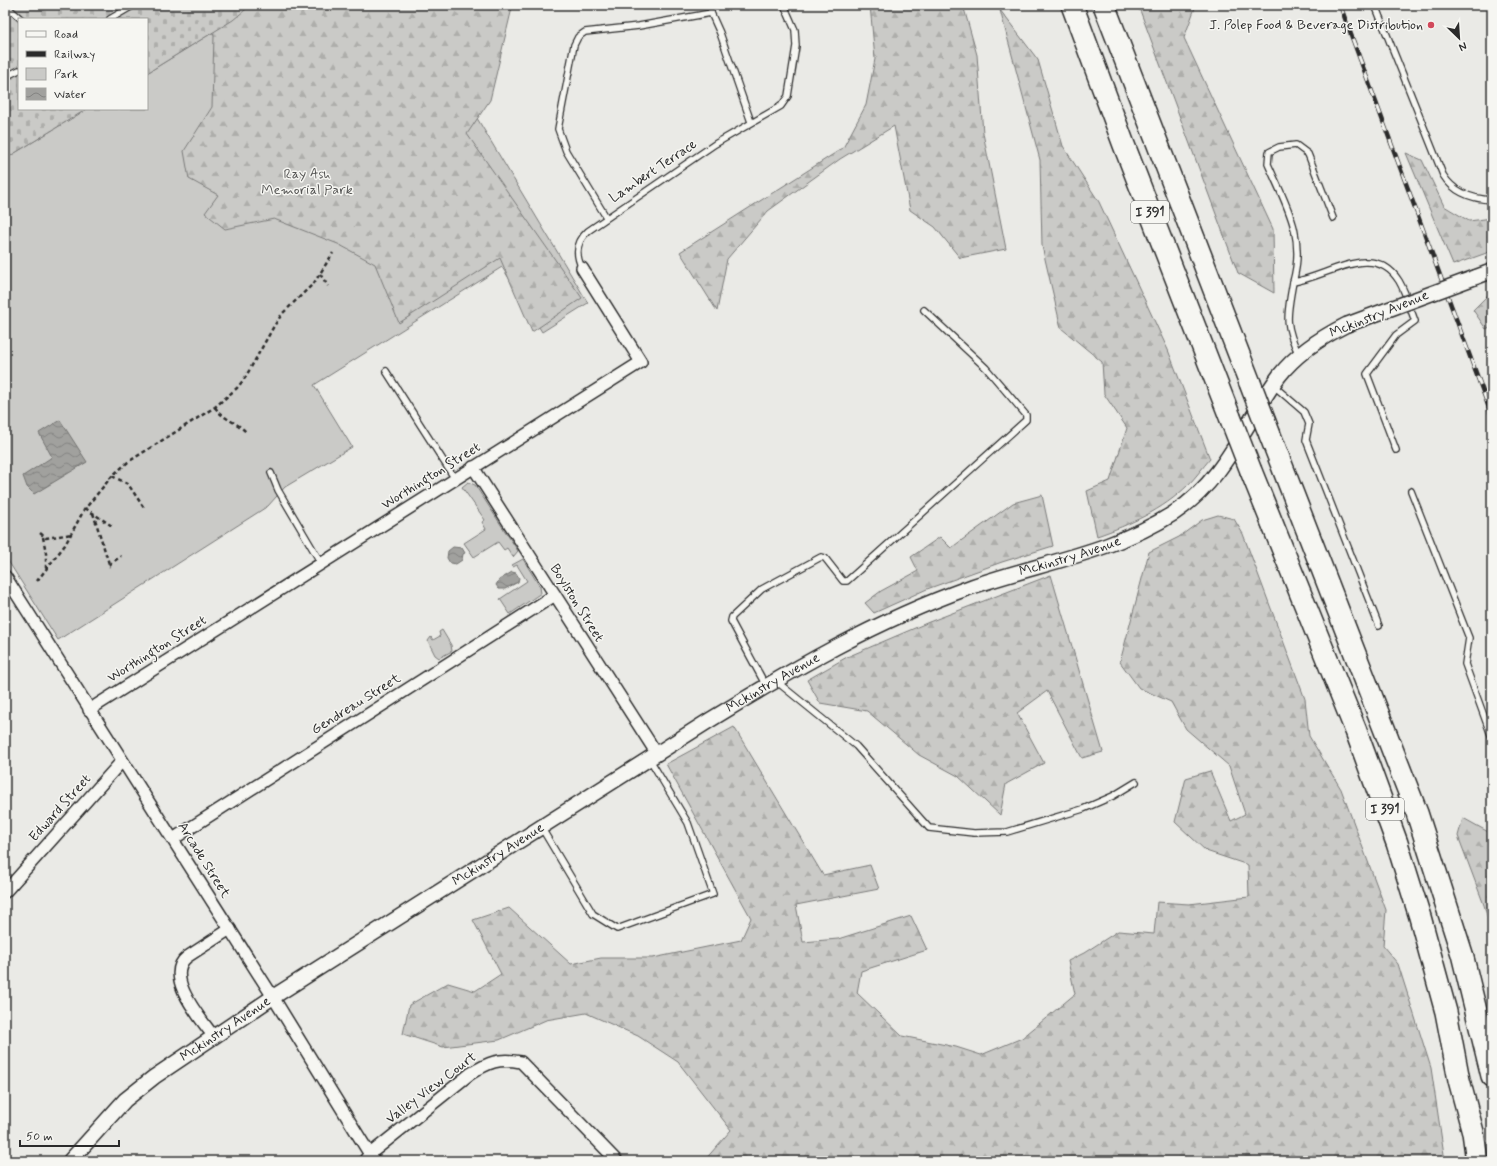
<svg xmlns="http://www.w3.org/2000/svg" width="1497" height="1166" font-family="Mynerve,sans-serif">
  <defs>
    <pattern id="forest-firs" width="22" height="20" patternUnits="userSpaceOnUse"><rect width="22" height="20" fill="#cacac7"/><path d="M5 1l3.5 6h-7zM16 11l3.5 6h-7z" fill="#aeaeab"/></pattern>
    <pattern id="cemetery-stones" width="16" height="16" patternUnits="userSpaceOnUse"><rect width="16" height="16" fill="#cacac7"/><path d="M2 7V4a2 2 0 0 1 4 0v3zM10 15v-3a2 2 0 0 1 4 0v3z" fill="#aeaeab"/></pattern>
    <pattern id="water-waves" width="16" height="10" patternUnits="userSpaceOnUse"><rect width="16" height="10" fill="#a1a19e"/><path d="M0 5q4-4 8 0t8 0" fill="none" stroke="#838381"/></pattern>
  </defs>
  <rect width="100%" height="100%" fill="#eaeae6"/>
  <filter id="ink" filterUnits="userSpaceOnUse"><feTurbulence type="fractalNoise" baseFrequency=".025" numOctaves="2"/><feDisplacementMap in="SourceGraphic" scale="8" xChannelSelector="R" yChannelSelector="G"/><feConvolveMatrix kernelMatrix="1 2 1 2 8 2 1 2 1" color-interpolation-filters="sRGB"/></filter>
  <g filter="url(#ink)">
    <!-- green -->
    <g fill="#cacac7" stroke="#7a7a79">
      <polygon points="409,5 588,303 542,332 502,267 314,385 352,447 285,487 268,506 58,640 5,556 5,159 87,109 147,109 147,73 233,20"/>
      <polygon points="468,482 475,485 518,551 513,557 507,548 504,550 498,542 474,557 464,543 486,529 482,522 485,520 462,487"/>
      <polygon points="523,559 540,587 541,593 510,614 500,599 527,581 517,565 513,567 512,565"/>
      <polygon points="442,630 451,645 452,651 439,658 435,655 428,641 431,637 433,640 440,636 439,632"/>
    </g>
    <!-- forest -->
    <g fill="url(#forest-firs)" stroke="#7a7a79">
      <polygon points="201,5 515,5 512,8 490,100 467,134 582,298 532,332 500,258 399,323 375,264 338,244 274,219 225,229 205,213 218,195 189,179 184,151 212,107 214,36"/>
      <polygon points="870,5 963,5 977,55 983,133 1006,249 960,258 935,227 910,210 894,126 840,159 768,211 727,259 717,311 680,252 843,148 866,105 875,59"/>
      <polygon points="1138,5 1196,5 1184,38 1273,229 1274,293 1238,273"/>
      <path d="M1000,10l38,50 25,86 36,56 69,148 42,109c-7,8 -14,18 -22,26 -25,25 -59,40 -91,51l-10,-45 23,-10 17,-53 -23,-34 -2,-32 -41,-34 -19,-82 -2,-86z"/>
      <polygon points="1406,153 1422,160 1444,206 1469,221 1492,218 1492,251 1453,265"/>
      <polygon points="1492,291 1492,326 1486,329 1473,310"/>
      <polygon points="1042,495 1053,546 1002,562 927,589 874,613 865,603 881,591 918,571 911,557 940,537 951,548 1013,503"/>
      <polygon points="1218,515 1234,519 1243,534 1305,699 1309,736 1341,789 1386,910 1383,946 1398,964 1431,1068 1445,1161 704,1161 731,1130 678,1062 638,1036 586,1013 546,1020 499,1040 443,1047 403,1034 409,1005 448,983 475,991 501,974 473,920 509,908 571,964 601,958 653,958 741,940 751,918 666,764 734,727 823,875 870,865 879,889 796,905 803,942 838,939 911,916 927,950 861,971 857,993 902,1036 956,1047 981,1055 1022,1038 1075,994 1068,961 1084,953 1118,931 1154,934 1157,902 1189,904 1249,897 1248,865 1206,851 1175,822 1186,778 1210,771 1231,821 1245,814 1229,766 1186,729 1171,702 1139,688 1120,662 1149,552 1179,537 1202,520"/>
      <polygon points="1051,575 1103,752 1082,758 1047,691 1017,713 1044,763 1006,784 1000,815 958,776 919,755 867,711 820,703 807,680 847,657 929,622"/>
      <polygon points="1463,818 1492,834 1492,933 1484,905 1458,836"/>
    </g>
    <!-- cemetery -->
    <polygon fill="url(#cemetery-stones)" stroke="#7a7a79" points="5,5 251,5 233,20 147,73 147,19 19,19 19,109 87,109 5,159"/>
    <!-- water -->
    <g fill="url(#water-waves)" stroke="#727270">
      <polygon points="60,420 87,462 34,494 27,487 23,476 52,457 39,433"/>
      <polygon points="453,547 462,548 465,553 463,554 462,560 456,564 450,563 447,558 448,551"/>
      <polygon points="512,572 516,573 519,578 518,582 505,589 499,589 496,585 499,580"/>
    </g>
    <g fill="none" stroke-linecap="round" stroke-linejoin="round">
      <defs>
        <g id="service">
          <polyline points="5,5 21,19"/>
          <polyline points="711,5 711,13"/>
          <path d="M1375,5l68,170c11,18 29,24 49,25"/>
          <polyline points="110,19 134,5"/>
          <polyline points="5,77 19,70"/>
          <polyline points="606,217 566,151 558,129 574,45 578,37 585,32 639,26 711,13 720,33 751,122"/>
          <path d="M1333,218l-25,-64 -12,-9 -17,2 -10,5 -1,12c18,41 38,72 25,118 35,-5 81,-42 106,-1 7,12 11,27 16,40l-19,14 -29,39 29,76"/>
          <path d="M582,268c-7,-14 -6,-26 6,-37l127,-87 66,-38 7,-10 8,-50 -1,-16 -11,-25"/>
          <path d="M1293,282c-6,34 -9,42 6,73"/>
          <polyline points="386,371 455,479"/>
          <polyline points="1274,386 1304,412 1309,424 1306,440 1379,626"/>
          <polyline points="271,473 278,490 321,563"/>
          <polyline points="1411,491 1469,638 1465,664 1492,738"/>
          <polyline points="776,681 856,746 929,828 974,833 1007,832 1083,809 1113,796 1136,782"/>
          <polyline points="766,686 731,621 732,617 762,589 821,557 825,558 843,581 847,581 1026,420 1026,415 986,368 924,310"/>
          <polyline points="541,827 593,914 617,929 713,894 688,823 649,758"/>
        </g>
        <g id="minor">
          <polyline points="473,467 657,754"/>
          <polyline points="5,576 273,997 374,1161"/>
          <polyline points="89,710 641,362 582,268"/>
          <polyline points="173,839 555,595"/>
          <polyline points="5,892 122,761"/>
          <path d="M214,1037c-13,-18 -51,-61 -27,-80l43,-28"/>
          <path d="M364,1161l6,-7 100,-80c19,-12 28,-16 51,-12l96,99"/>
        </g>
        <g id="tertiary">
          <polyline points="1476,277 1492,271"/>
          <path id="s1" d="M70,1161l55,-61 29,-23 119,-80 437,-277c83,-51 166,-99 258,-132 70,-25 142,-34 206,-75 52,-34 70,-89 105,-137 18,-23 41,-38 67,-51"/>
        </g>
        <g id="motorway">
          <polyline points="1072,5 1124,145 1230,417"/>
          <polyline points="1104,5 1250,383"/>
          <polyline points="1270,435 1417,813 1462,954 1492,1076"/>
          <polyline points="1251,471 1356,731 1397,843 1420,917 1446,1012 1459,1080 1473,1132 1477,1161"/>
        </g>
      </defs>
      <!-- service casing -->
      <use href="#service" stroke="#2b2b2b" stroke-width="8"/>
      <!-- minor casing -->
      <use href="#minor" stroke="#2b2b2b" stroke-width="14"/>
      <!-- tertiary casing -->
      <use href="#tertiary" stroke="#2b2b2b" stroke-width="17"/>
      <!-- motorway casing -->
      <use href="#motorway" stroke="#2b2b2b" stroke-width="24"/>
      <!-- path -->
      <g stroke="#2b2b2b" stroke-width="2.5" stroke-dasharray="4 3" stroke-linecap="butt">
        <polyline points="320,274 328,286"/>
        <path d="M215,407c8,13 21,14 31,25"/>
        <polyline points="112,476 128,484 144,508"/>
        <polyline points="85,508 112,526"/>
        <polyline points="93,513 110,567"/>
        <polyline points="40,533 46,538 72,534"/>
        <polyline points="43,537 46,553 46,568"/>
        <polyline points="109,565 121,556"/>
        <polyline points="37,581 65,545 84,510 112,476 128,462 215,407 237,388 245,378 274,326 282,314 314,283 333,253"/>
      </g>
      <!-- service -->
      <use href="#service" stroke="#f6f6f2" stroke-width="5.5"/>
      <!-- minor -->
      <use href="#minor" stroke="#f6f6f2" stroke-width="11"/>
      <!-- tertiary -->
      <use href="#tertiary" stroke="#f6f6f2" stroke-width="14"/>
      <!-- motorway -->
      <use href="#motorway" stroke="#f6f6f2" stroke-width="21"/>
      <defs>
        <polyline id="rail" points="1340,5 1492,416"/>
      </defs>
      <!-- rail casing -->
      <use href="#rail" stroke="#2b2b2b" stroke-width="4.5"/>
      <!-- rail -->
      <use href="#rail" stroke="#f6f6f2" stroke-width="3" stroke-dasharray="9" stroke-linecap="butt"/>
      <defs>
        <polyline id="tertiary-bridge" points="1346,325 1476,277"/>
        <g id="motorway-bridge">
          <polyline points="1250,383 1270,435"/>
          <polyline points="1230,417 1251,471"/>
        </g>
      </defs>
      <!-- tertiary-bridge casing -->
      <use href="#tertiary-bridge" stroke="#2b2b2b" stroke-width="17" stroke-linecap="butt"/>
      <!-- motorway-bridge casing -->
      <use href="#motorway-bridge" stroke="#2b2b2b" stroke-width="24" stroke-linecap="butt"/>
      <!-- tertiary-bridge -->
      <use href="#tertiary-bridge" stroke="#f6f6f2" stroke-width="14"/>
      <!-- motorway-bridge -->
      <use href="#motorway-bridge" stroke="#f6f6f2" stroke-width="21"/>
    </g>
  </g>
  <!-- markers -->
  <circle fill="#d1495b" stroke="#f6f6f2" stroke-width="1.5" cx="1431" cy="25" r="4"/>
  <g text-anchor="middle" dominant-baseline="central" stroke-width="3" stroke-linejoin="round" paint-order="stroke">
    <!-- shield labels -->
    <g fill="#f6f6f2" stroke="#686867" stroke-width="1">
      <rect x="1131" y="201" width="38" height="22" rx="3"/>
      <rect x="1366" y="798" width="38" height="22" rx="3"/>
    </g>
    <g font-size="13" font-weight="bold" fill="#2b2b2b">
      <text x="1150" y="212">I 391</text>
      <text x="1385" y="809">I 391</text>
    </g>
    <!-- poi labels -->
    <g font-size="14" fill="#2b2b2b" stroke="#f6f6f2" text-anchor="end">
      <text x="1423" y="25">J. Polep Food &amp; Beverage Distribution</text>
    </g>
    <!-- street labels -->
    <g font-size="14" fill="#2b2b2b" stroke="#f6f6f2">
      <text transform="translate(653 171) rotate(-34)">Lambert Terrace</text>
      <text transform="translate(1379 314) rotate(-22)">Mckinstry Avenue</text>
      <text transform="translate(431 476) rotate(-32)">Worthington Street</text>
      <text stroke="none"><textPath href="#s1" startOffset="1177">Mckinstry Avenue</textPath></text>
      <text transform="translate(577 603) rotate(58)">Boylston Street</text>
      <text transform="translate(157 649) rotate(-32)">Worthington Street</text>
      <text stroke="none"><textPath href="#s1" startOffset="853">Mckinstry Avenue</textPath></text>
      <text transform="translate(356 704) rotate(-32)">Gendreau Street</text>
      <text transform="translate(60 808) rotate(-48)">Edward Street</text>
      <text stroke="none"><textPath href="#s1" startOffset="529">Mckinstry Avenue</textPath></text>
      <text transform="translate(204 860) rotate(58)">Arcade Street</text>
      <text stroke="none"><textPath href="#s1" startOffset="205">Mckinstry Avenue</textPath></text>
      <text transform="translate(431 1088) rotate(-37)">Valley View Court</text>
    </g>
    <!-- park labels -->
    <g font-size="14" fill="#535352" stroke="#f6f6f2">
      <text x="307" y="174">Ray Ash<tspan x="307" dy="16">Memorial Park</tspan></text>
    </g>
  </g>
  <!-- margin -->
  <rect width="1497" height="1166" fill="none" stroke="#f6f6f2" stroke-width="20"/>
  <rect x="10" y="10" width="1477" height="1146" fill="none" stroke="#2b2b2b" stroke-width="1.5" filter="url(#ink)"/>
  <!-- legend -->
  <rect x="18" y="18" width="130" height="92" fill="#f6f6f2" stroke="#a5a5a2"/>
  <rect x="26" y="31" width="20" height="6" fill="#f6f6f2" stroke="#a5a5a2"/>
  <text x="54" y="38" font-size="12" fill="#2b2b2b">Road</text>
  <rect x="26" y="51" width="20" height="6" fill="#2b2b2b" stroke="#a5a5a2"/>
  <text x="54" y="58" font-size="12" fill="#2b2b2b">Railway</text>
  <rect x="26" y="68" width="20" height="12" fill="#cacac7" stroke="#a5a5a2"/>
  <text x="54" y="78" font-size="12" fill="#2b2b2b">Park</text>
  <rect x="26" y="88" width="20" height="12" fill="url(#water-waves)" stroke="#a5a5a2"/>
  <text x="54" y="98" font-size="12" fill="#2b2b2b">Water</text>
  <!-- north arrow -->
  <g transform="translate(1459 38) rotate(155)" stroke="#f6f6f2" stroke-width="3" paint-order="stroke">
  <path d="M0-3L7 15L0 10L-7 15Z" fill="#2b2b2b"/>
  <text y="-6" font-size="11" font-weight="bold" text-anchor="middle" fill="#2b2b2b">N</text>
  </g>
  <!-- scale -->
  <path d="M20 1140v6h99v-6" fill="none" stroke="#2b2b2b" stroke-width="2"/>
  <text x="26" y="1140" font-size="12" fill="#2b2b2b" stroke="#f6f6f2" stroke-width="3" paint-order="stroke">50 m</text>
</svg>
